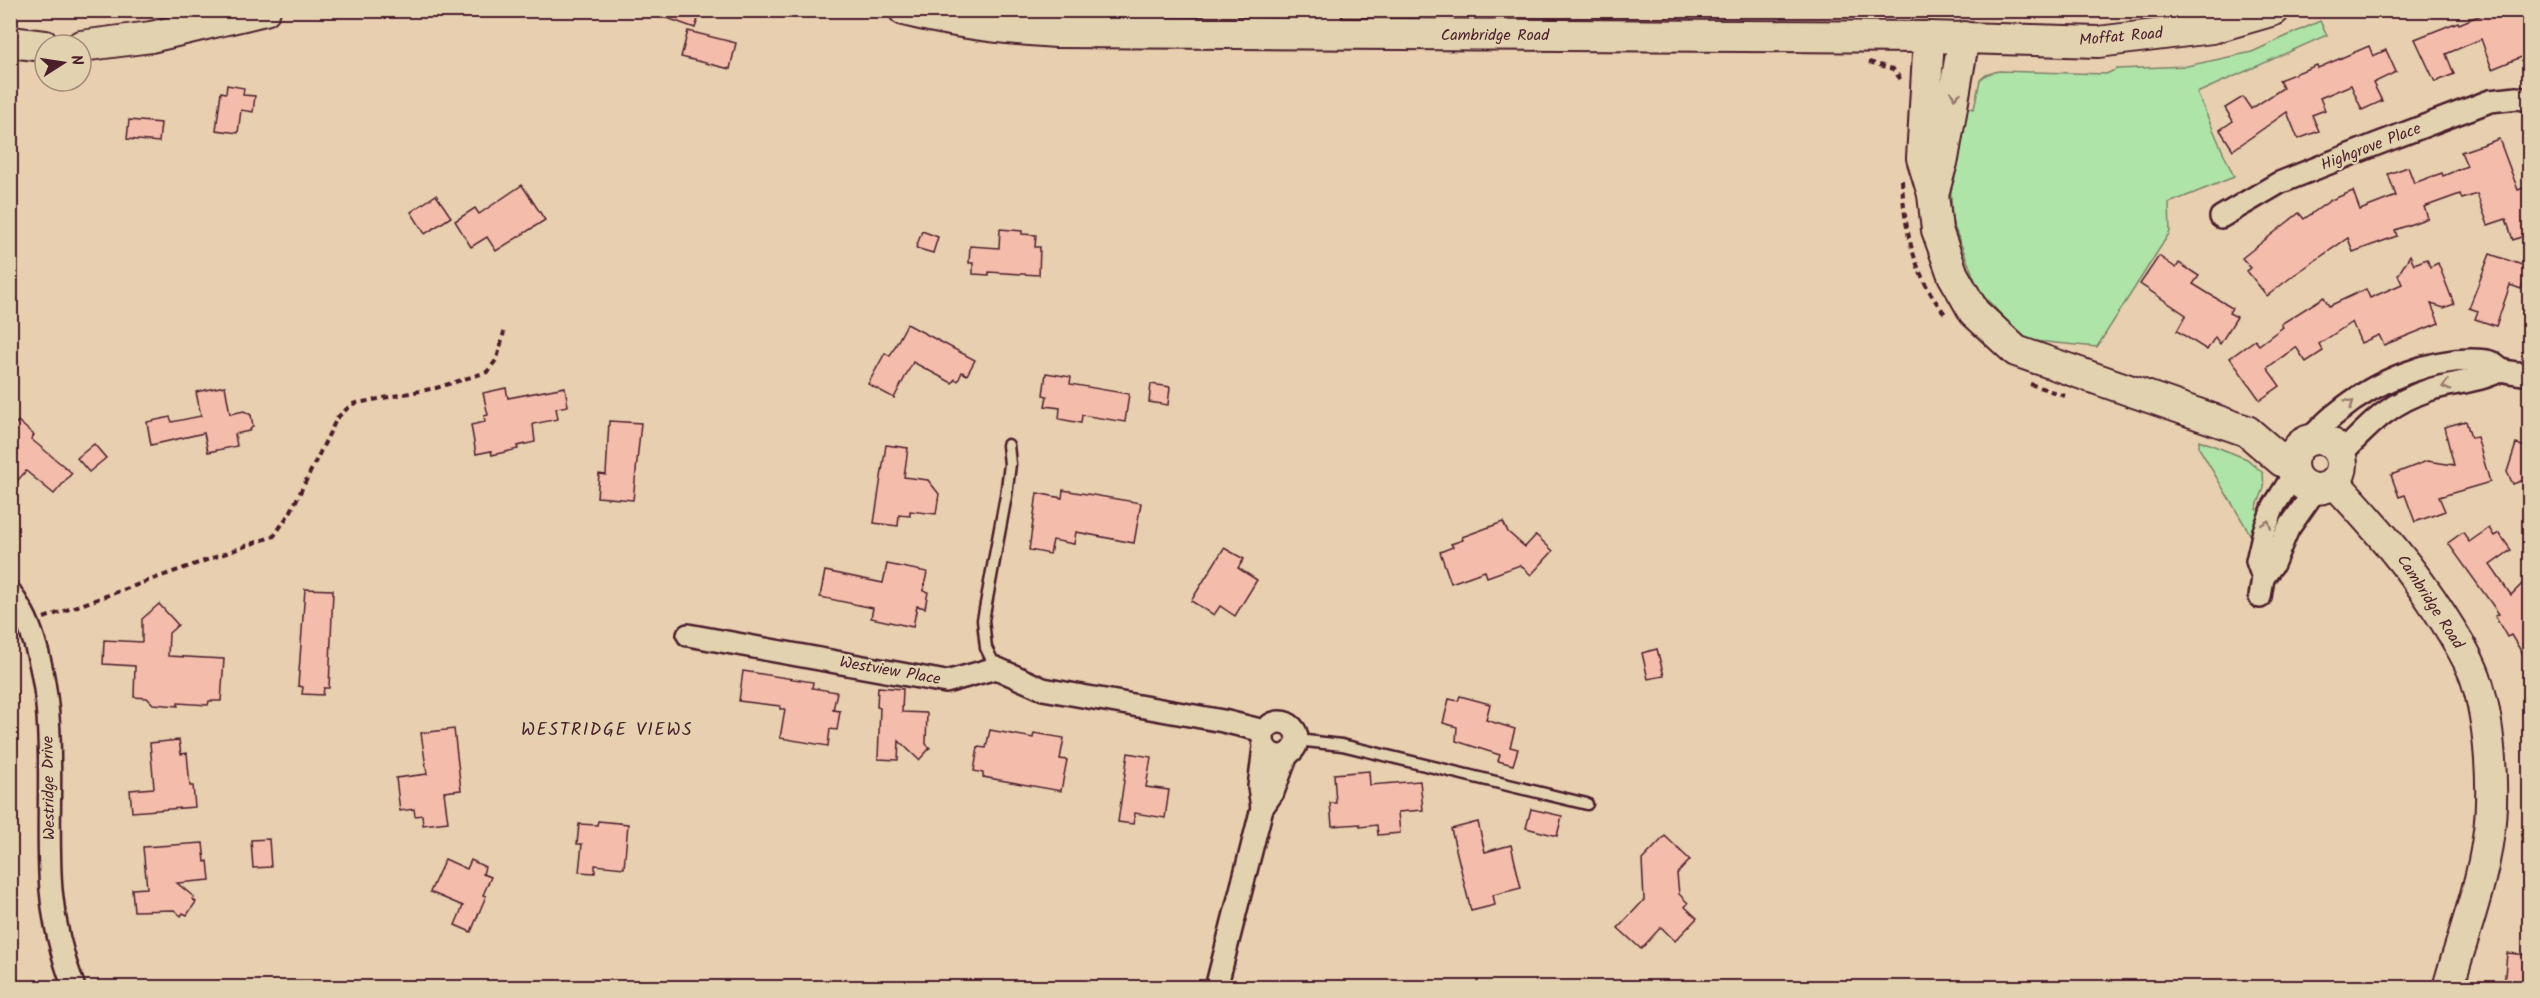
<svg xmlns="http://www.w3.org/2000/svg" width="2540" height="998" font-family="Kalam,sans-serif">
  <rect width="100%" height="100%" fill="#e8cfaf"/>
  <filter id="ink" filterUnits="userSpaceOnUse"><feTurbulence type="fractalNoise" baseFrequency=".0167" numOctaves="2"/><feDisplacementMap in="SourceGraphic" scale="12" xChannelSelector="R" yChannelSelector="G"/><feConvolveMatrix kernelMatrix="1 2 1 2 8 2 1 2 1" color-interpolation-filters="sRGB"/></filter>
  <g filter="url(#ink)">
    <!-- green -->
    <g fill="#aee4a7" stroke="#7c8269" stroke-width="1.5">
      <polygon points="2320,21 2327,35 2197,93 2234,177 2169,203 2170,232 2097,347 2025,340 1979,291 1952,221 1950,176 1964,107 1974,109 1980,80 1986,75 1998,71 2106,74 2117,69 2187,66 2252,52"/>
      <polygon points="2199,440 2247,459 2263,473 2264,488 2256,509 2263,512 2253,539 2199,448"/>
    </g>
    <!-- building -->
    <g fill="#f4bcaa" stroke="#4a1f2b" stroke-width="1.5">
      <polygon points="653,10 701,10 695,28 653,13"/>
      <polygon points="2493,10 2505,10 2507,16 2521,10 2529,32 2529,54 2492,69 2481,39 2446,54 2454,74 2435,82 2415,39 2458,22 2459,24"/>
      <polygon points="688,31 736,43 730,69 681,57"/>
      <polygon points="2369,46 2373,56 2386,50 2396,72 2373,83 2382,101 2362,110 2351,85 2320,98 2325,110 2312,115 2319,131 2298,139 2287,112 2233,150 2220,130 2233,121 2225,108 2243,97 2251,109 2283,88 2279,80 2317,65 2318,68"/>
      <polygon points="227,85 244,88 243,95 255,96 253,112 241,110 238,133 216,130 221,92 226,93"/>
      <polygon points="129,120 161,123 159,142 127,139"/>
      <polygon points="2499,139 2518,190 2529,186 2529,234 2513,240 2506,219 2488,225 2477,194 2462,199 2460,194 2424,207 2428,218 2395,230 2397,236 2353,252 2348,238 2294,275 2267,296 2247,271 2251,268 2242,258 2299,213 2304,219 2331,200 2353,191 2360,210 2396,196 2388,174 2408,167 2414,183 2442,173 2443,176 2467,166 2461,152"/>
      <polygon points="522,185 545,220 496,251 487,237 471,247 455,221 475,208 479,214"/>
      <polygon points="436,195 451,217 425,234 411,212"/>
      <polygon points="1000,229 1022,231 1022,234 1036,235 1035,247 1040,247 1039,275 989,272 989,275 973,274 973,263 969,263 970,246 999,248"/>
      <polygon points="922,231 938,237 933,253 916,248"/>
      <polygon points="2490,254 2528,267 2521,289 2510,285 2496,326 2475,319 2478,311 2469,308"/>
      <polygon points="2410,255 2414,264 2427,259 2430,267 2438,263 2454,304 2444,308 2431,304 2439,323 2384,345 2379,335 2361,343 2352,322 2319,344 2323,351 2306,362 2296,347 2267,368 2280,386 2260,400 2230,358 2255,340 2259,345 2283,327 2281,324 2324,297 2329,306 2366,289 2370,298 2402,284 2398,275"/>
      <polygon points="2159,256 2176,268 2179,263 2199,276 2193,284 2232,308 2229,313 2237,317 2220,344 2215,337 2207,350 2177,331 2186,315 2140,284"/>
      <polygon points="907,324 975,360 967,375 962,372 958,381 955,379 952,383 913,362 894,398 868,384 885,353 890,356"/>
      <polygon points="1046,373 1071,377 1070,384 1129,394 1125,422 1082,415 1081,423 1059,419 1060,408 1045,406 1047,396 1043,395"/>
      <polygon points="1151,384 1170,387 1168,405 1149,402"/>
      <polygon points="225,386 230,414 244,411 251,415 253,426 249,431 235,434 237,446 208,452 204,433 151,445 147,422 170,417 172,422 201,416 196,392"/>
      <polygon points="565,387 568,406 556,408 558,419 533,424 535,442 517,446 518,449 492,455 491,451 476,454 471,425 485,422 484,416 488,415 483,393 506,388 508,398"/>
      <polygon points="18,421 34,435 31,439 72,473 54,494 26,471 10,489 10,430"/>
      <polygon points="609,421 641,423 633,500 597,497 599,474 606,475"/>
      <polygon points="2466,421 2471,438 2477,437 2490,482 2439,497 2445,511 2415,522 2405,495 2399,497 2391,475 2427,461 2454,465 2444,427"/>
      <polygon points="94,444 106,458 89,472 77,458"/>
      <polygon points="2516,444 2529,448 2529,478 2513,484 2507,472"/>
      <polygon points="886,445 908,448 904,477 928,480 939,494 936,514 910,511 910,516 899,515 898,526 874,523"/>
      <polygon points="1063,490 1141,503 1134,543 1076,532 1074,544 1053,540 1050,554 1029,550 1037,493 1062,498"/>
      <polygon points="1503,522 1508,532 1525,547 1536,535 1553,551 1531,575 1520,565 1487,577 1485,571 1451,583 1440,552 1453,547 1451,544 1463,540 1462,537"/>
      <polygon points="2489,528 2494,536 2499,533 2511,550 2490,565 2511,595 2529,577 2529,664 2511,635 2507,637 2495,616 2499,614 2448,543 2463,532 2469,542"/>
      <polygon points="1224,548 1244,559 1238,568 1257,580 1235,616 1220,606 1214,615 1191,601"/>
      <polygon points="887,564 927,572 923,591 928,592 925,608 917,606 913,627 871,618 873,608 820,597 825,571 883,583"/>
      <polygon points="305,589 333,590 329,688 324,688 323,695 302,694 303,687 298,686"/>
      <polygon points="159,604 178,625 169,633 168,656 224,659 221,701 209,701 208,705 178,703 178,706 153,704 147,698 134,697 135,666 103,664 104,640 142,642 142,619"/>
      <polygon points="1657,649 1664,676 1648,679 1642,653"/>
      <polygon points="743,671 813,682 812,688 837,692 833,710 840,711 837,730 830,729 828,746 780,738 785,709 780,709 780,706 739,701"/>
      <polygon points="878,687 903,689 902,712 927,713 926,744 930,748 919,760 899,741 898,760 878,759 880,708 877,707"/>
      <polygon points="1460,696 1490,704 1486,720 1515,729 1510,747 1518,749 1513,765 1498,761 1500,755 1456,741 1457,727 1443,723 1449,699 1458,701"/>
      <polygon points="454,729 461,790 444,792 448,822 423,825 422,815 415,816 414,809 400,811 396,778 427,774 421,733"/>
      <polygon points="990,730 1033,738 1034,733 1064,738 1060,759 1067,760 1061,791 983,777 983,773 974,771 978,747 986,748"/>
      <polygon points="179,740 181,754 187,753 190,786 193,786 195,807 132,812 130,790 154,788 150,743"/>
      <polygon points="1128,753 1151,757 1146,787 1169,790 1165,818 1135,813 1133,824 1118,822"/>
      <polygon points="1369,771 1370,785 1420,781 1423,810 1398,812 1400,833 1378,835 1377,825 1360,827 1360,824 1332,826 1330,803 1336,803 1334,774"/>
      <polygon points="1531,809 1562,816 1557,836 1526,828"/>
      <polygon points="598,821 628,824 624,868 595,865 595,873 579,872 582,844 577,844 579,824 597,825"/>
      <polygon points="1478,822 1485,852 1511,845 1521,888 1493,895 1495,905 1471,911 1451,829"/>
      <polygon points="1665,836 1690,860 1677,874 1679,894 1688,903 1685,907 1697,918 1675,941 1661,927 1641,949 1618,928 1644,900 1642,860"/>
      <polygon points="269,839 271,867 253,868 251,840"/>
      <polygon points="203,843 205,862 208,861 210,880 177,883 194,897 192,899 196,902 187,915 183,913 181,916 174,910 134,911 132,889 147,888 143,847"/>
      <polygon points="445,859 467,869 471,860 485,867 483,874 491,877 483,895 486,896 471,932 455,925 463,906 430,892"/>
      <polygon points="2507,953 2529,955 2529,987 2504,987"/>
    </g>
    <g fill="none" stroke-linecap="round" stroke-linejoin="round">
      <defs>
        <g id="lane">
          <polyline points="996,668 986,648 983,620 1006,496 1010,464 1008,445"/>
          <polyline points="1297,740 1342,745 1587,804"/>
        </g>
        <g id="street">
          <polyline points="1330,10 1331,35"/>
          <polyline points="2221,217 2279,183 2377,144 2490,101 2517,98 2530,100"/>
          <path d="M2307,441c10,-9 19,-20 30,-28 38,-32 99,-58 149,-52 8,1 10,6 16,9 8,3 19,3 28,5"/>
          <path d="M2340,455c30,-30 47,-51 89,-65 24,-8 51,-8 72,-20"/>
          <polyline points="2263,578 2273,564 2288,529 2316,489"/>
          <path d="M10,592c6,10 14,21 18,32 34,83 16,179 23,266 3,34 11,66 23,98"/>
          <polyline points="2260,597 2263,578 2257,561 2264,531 2274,506 2294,474"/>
          <polyline points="688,635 946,682 996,668 1043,689 1223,721 1264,731"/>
          <circle cx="1280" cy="739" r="17"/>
          <polyline points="1262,808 1259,787 1264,747"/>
          <polyline points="1216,988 1262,808 1273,792 1287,755"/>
        </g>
        <g id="secondary">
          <path d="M904,10c50,13 100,19 152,22l873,5 169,5 114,-14 62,-18"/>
          <polyline points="1929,37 1922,158 1933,194 1937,230 1953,275 1974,312 2016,351 2247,431 2282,461 2292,466"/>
          <polyline points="10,42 45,46"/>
          <polyline points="81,46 151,37 265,10"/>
          <polyline points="1933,194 1943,159 1964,37"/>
          <circle cx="2317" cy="464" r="25"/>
          <path d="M2334,482c40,43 77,85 108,134 12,19 25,39 33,60 15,43 20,117 13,162 -7,51 -26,100 -40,150"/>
        </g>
      </defs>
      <!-- lane casing -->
      <use href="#lane" stroke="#4a1f2b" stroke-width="15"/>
      <!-- street casing -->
      <use href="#street" stroke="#4a1f2b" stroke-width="26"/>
      <!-- secondary casing -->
      <use href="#secondary" stroke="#4a1f2b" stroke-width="34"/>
      <!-- path -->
      <g stroke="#4a1f2b" stroke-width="4" stroke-dasharray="6 4.5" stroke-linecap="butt">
        <polyline points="1869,62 1893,69 1902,81"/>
        <path d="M1902,180c2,49 12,97 44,135"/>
        <polyline points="2030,384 2065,396"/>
        <polyline points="44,618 274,536 291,511 337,418 352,404 436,388 487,372 497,359 504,332"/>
      </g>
      <!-- lane -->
      <use href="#lane" stroke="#e3d2af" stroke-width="10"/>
      <!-- street -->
      <use href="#street" stroke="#e3d2af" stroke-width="21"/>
      <!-- secondary -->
      <use href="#secondary" stroke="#e3d2af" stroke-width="30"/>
    </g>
    <!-- one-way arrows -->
    <defs><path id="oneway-chevron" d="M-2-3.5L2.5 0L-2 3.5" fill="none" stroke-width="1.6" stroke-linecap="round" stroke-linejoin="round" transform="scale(1.5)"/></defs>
    <g stroke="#96786d">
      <use href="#oneway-chevron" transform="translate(1955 95) rotate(100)"/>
      <use href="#oneway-chevron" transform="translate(2446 386) rotate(166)"/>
      <use href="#oneway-chevron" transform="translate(2350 403) rotate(-34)"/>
      <use href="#oneway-chevron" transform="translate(2267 524) rotate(-69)"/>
    </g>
  </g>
  <g text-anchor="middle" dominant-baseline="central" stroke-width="4.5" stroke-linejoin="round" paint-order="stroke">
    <!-- street labels -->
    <g font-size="16" fill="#4a1f2b" stroke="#e3d2af">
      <text x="1495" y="35">Cambridge Road</text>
      <text transform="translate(2121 37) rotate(-5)">Moffat Road</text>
      <text transform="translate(2371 147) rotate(-21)">Highgrove Place</text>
      <text transform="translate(2430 602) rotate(57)">Cambridge Road</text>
      <text transform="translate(890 671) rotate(10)">Westview Place</text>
      <text transform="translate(49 788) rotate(-91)">Westridge Drive</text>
    </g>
    <!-- neighbourhood labels -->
    <g font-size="18" letter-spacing="1.5" fill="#4a1f2b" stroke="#e3d2af">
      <text x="607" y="730">WESTRIDGE VIEWS</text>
    </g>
  </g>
  <!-- margin -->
  <rect width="2540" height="998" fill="none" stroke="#e3d2af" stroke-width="36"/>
  <rect x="18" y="18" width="2504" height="962" fill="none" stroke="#4a1f2b" stroke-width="2" filter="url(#ink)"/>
  <!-- north arrow -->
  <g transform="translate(63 63) rotate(78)"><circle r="28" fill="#e3d2af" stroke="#a68a7a" stroke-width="1.5"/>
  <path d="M0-4.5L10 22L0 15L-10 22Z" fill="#4a1f2b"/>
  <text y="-9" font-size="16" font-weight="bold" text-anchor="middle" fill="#4a1f2b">N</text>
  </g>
</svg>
